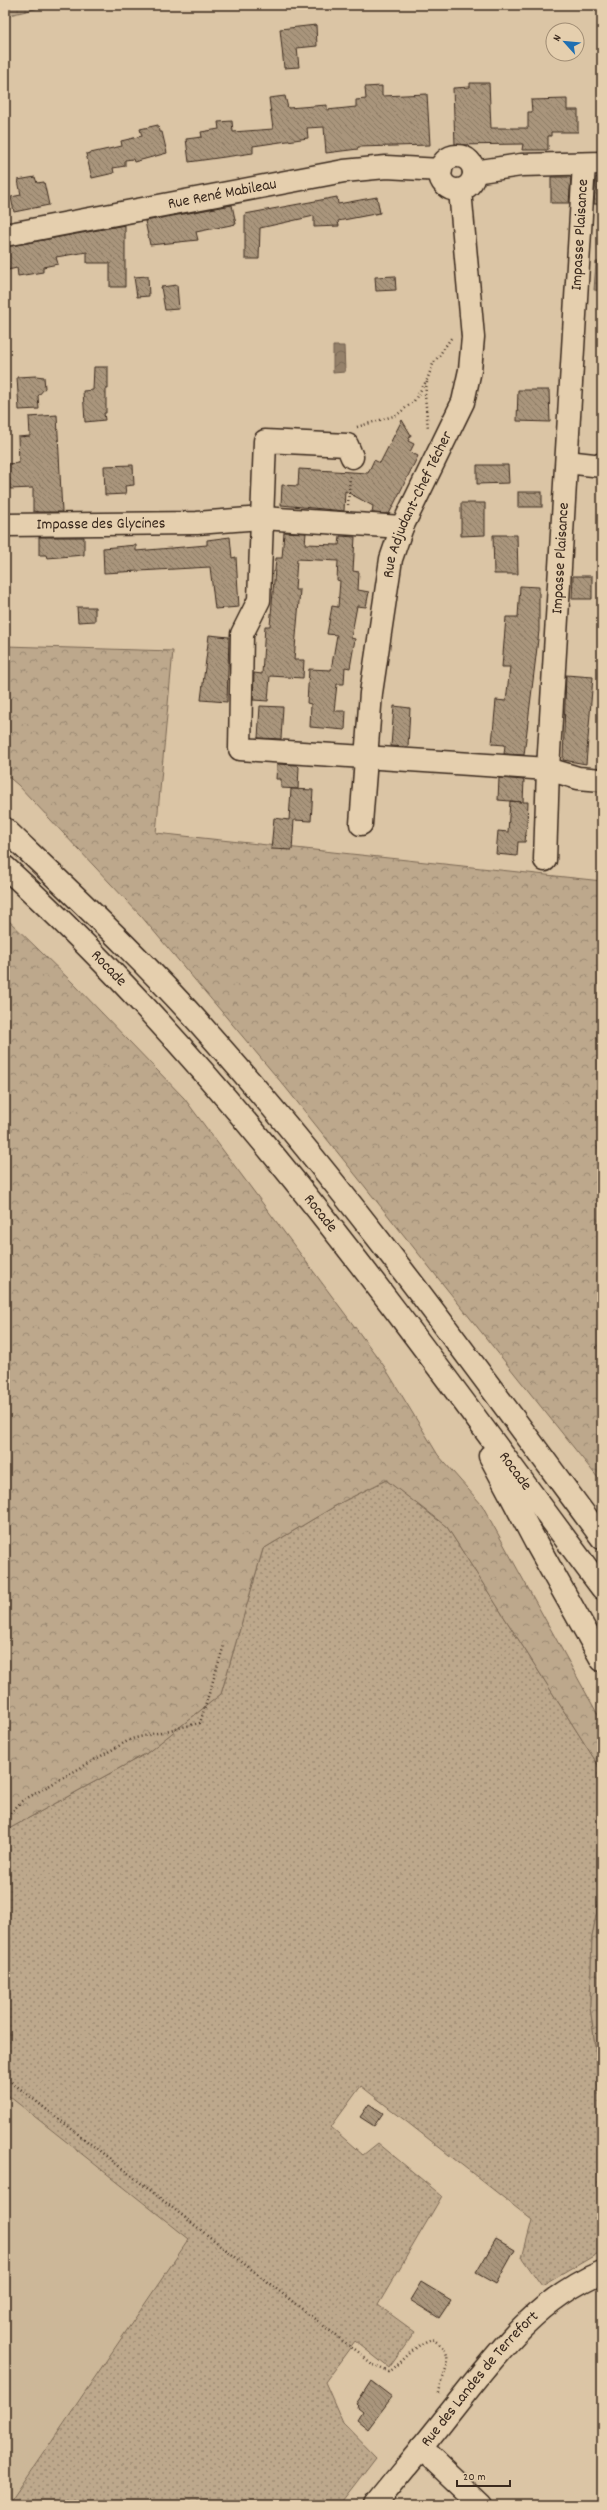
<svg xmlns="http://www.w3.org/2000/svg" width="607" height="2510" font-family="Dekko,sans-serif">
  <defs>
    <pattern id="grass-dots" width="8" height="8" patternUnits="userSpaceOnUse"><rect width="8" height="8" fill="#bda88c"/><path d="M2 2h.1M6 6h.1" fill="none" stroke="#9b8972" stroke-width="1.8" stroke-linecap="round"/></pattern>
    <pattern id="forest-crowns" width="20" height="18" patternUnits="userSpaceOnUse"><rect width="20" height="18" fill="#bda88c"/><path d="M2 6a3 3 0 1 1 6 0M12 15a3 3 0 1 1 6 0" fill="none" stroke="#9b8972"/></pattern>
    <pattern id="water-waves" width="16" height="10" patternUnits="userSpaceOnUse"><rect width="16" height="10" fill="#95816a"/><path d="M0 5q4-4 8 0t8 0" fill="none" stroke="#7b6a57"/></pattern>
    <pattern id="building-back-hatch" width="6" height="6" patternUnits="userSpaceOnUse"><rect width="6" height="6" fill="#a9957b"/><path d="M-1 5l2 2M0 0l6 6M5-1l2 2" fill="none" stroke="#8b7a64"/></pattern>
  </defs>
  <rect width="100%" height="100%" fill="#dbc5a5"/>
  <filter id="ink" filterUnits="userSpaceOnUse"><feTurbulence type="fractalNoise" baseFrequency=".025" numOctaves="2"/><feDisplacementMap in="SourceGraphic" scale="8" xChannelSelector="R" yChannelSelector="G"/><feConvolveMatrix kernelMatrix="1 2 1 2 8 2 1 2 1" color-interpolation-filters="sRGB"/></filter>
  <g filter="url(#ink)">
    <!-- built -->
    <polygon fill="#ccb798" points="5,2093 189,2239 8,2505 5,2505"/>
    <!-- grass -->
    <g fill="url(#grass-dots)" stroke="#7c6955">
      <polygon points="5,5 52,5 5,16"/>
      <polygon points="386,1480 447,1527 602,1771 602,1885 592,1937 590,2006 602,2099 602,2251 542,2286 522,2258 532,2220 361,2086 331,2127 363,2155 378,2143 442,2196 378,2305 415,2332 389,2368 355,2341 325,2382 343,2423 376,2457 339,2505 8,2505 189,2239 5,2093 5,1831 147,1753 221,1694 263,1549 342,1502"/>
    </g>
    <!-- forest -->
    <g fill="url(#forest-crowns)" stroke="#7c6955">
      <polygon points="5,646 173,651 156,833 602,881 602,1483 286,1088 141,916 18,785 5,774"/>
      <polygon points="5,917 74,984 184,1098 384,1366 438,1455 482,1505 602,1722 602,1771 447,1527 386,1480 342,1502 263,1549 221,1694 147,1753 5,1831"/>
      <polygon points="602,1885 602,2099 590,2006 592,1937"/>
    </g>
    <!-- water -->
    <g fill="url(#water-waves)" stroke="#715e4c">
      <polygon points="596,262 602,262 601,291 594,290"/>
      <polygon points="333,346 344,346 345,372 333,373"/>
    </g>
    <!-- building -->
    <g fill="url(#building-back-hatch)" stroke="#3b2a1e">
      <polygon points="316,25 317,46 297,48 299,67 284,68 280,29"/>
      <polygon points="470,83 489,83 491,128 528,128 528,112 532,112 531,100 567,99 567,110 578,110 578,132 551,132 551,136 548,136 548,150 522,150 523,144 455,145 453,88 470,87"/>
      <polygon points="382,86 382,96 427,94 430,145 358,147 358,149 326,153 324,127 307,128 308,138 253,146 253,153 189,162 186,139 202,137 201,132 219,129 218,122 232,121 233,132 273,129 269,98 285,96 288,108 327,105 327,110 356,107 356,100 366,99 365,87"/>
      <polygon points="158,125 159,132 162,132 167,153 134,162 133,159 125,160 125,166 113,168 114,173 92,178 86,154 122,146 121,141 142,136 140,129"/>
      <polygon points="35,177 37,183 44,182 49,205 14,212 11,197 21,195 18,180"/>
      <polygon points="551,177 571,177 569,203 551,203"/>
      <polygon points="596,177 602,177 602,200 599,200 599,204 594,204"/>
      <polygon points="337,197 338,204 377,197 380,213 338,221 339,226 314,227 314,216 260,228 259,259 245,259 245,214"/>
      <polygon points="232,205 236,224 196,232 198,240 150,245 145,221"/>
      <polygon points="125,225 125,287 110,287 110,263 87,263 87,252 56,257 58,264 43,267 43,272 18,276 17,268 8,270 5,263 5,247"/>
      <polygon points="148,276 149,296 137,297 134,277"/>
      <polygon points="395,276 396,290 376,291 375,277"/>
      <polygon points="177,285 179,309 165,310 161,287"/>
      <polygon points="94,367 108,367 108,389 106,389 106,413 104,413 105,420 85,422 83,391 93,390"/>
      <polygon points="36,376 44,377 45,388 38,396 39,409 19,410 17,377"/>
      <polygon points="518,390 549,390 550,422 517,421"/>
      <polygon points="57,415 62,512 39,512 33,511 33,488 10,489 9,478 5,478 5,464 19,463 18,437 30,436 29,417"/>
      <polygon points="402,420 411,435 408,441 414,444 410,452 418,456 389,514 372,513 373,506 345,491 344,511 281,505 282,485 298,486 299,469 368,473 374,460 380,463"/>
      <polygon points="133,465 134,485 125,486 126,494 105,495 104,466"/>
      <polygon points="477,465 508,465 509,483 477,484"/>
      <rect x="518" y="492" width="24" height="15"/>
      <polygon points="461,503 485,503 485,535 461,536"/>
      <polygon points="284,532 306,533 305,544 339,545 340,536 355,537 353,571 359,572 358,590 369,592 366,607 357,606 351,638 355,639 350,668 345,667 344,684 337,684 334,711 346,711 345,730 310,727 311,704 307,703 309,669 331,670 337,635 327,634 332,606 338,607 340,581 337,580 338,561 297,559 295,590 300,590 294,660 304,660 303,678 270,676 268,701 253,700 254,673 262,674 265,626 270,626 276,558 282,558"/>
      <polygon points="493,535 517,535 518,574 494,574"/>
      <polygon points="39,537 84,537 84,555 47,558 46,555 39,555"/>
      <polygon points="230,537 232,558 236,557 239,607 215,609 210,567 104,573 103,548 136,545 136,551 207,545 207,540"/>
      <polygon points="573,576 592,576 592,599 572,599"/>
      <polygon points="520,586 539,587 539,631 524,755 504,754 505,745 492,744 496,700 506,701 510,667 502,667 506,617 518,617"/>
      <polygon points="77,607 95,607 95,621 78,622"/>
      <polygon points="209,635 229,637 227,702 201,700"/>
      <polygon points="566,675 593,677 586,764 563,760"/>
      <polygon points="260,706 283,707 281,739 258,738"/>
      <polygon points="394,706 410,708 408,747 391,746"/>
      <polygon points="277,764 297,765 299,767 298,789 281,788 281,779 276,779"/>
      <polygon points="499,778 524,780 523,802 528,802 527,824 525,842 518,842 517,856 496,854 498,831 508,832 510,801 522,802 498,800"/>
      <polygon points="291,789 313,790 311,821 294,820 292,850 271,849 274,818 289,820"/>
      <polygon points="369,2104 383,2113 374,2126 360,2117"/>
      <polygon points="496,2239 515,2250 496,2284 476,2273"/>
      <polygon points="421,2282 451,2300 439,2318 410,2300"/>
      <polygon points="371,2381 392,2397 368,2429 357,2420 362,2412 357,2408 358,2406 356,2404"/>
    </g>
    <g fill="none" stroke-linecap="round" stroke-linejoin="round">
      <defs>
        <g id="minor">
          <path id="s1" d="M352,457l-5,-12 -82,-4 -6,159 -17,34 -2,115 308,20 36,-605"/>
          <polyline points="567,462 602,466"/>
          <path id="s2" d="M5,525l192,-2 65,-5 140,9"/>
          <path id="s3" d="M361,824l10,-131 20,-134 11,-32 61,-125 7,-32 3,-33 -13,-147"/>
          <polyline points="545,860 548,769 578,778 602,780"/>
          <polyline points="421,2448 481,2505"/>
          <path id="s4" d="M375,2505c24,-30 49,-59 73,-90 43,-54 87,-116 154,-143"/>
        </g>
        <g id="major">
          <circle cx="457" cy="173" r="17"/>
          <polyline points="474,172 521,165 602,163"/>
          <path id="s5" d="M5,235l339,-64 42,-4 55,3"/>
        </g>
        <g id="highway">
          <path d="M5,829c72,69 145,137 210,212 139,157 262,328 387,497"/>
          <path id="s6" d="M5,867c234,214 408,469 597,721"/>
          <polyline points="490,1456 535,1541 602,1660"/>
        </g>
      </defs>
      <!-- minor casing -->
      <use href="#minor" stroke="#3b2a1e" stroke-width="25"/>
      <!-- major casing -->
      <use href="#major" stroke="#3b2a1e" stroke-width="25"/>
      <!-- highway casing -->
      <use href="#highway" stroke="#3b2a1e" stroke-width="25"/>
      <!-- path -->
      <g stroke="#3b2a1e" stroke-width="2.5" stroke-dasharray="1 3" stroke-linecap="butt">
        <polyline points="427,382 425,395 428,429"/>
        <polyline points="357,427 397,415 414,401 427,380 433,364 452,337"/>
        <polyline points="348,505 350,476"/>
        <polyline points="5,1819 22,1801 131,1739 200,1723 224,1645"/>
        <path d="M5,2077l370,289 14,6c15,-11 25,-27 43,-33 27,16 11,30 7,54"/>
      </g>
      <!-- minor -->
      <use href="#minor" stroke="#e5cfae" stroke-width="22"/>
      <!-- major -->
      <use href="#major" stroke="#e5cfae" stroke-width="22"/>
      <!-- highway -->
      <use href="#highway" stroke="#e5cfae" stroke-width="22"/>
    </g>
  </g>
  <g text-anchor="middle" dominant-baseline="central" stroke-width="3" stroke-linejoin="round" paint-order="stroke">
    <!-- street labels -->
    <g font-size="16" fill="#3b2a1e" stroke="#e5cfae">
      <text stroke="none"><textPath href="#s5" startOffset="221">Rue René Mabileau</textPath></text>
      <text stroke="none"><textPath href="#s1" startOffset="1251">Impasse Plaisance</textPath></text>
      <text stroke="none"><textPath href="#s3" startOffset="327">Rue Adjudant-Chef Técher</textPath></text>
      <text stroke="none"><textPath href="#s2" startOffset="96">Impasse des Glycines</textPath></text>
      <text stroke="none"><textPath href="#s1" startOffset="927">Impasse Plaisance</textPath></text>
      <text stroke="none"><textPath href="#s6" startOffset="145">Rocade</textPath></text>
      <text stroke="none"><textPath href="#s6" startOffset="469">Rocade</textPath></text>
      <text stroke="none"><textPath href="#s6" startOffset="792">Rocade</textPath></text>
      <text stroke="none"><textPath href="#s4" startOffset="164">Rue des Landes de Terrefort</textPath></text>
    </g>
  </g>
  <!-- margin -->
  <rect width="607" height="2510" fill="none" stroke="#e5cfae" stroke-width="20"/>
  <rect x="10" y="10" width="587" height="2490" fill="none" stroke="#3b2a1e" stroke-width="1.5" filter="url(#ink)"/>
  <!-- north arrow -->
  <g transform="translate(565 42) rotate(297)"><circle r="19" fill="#e5cfae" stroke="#a18d74"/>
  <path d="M0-3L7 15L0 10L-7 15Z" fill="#1f6fb2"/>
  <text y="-6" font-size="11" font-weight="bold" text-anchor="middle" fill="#3b2a1e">N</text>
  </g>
  <!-- scale -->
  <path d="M457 2480v6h53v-6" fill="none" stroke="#3b2a1e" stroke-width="2"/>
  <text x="463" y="2480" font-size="12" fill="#3b2a1e" stroke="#e5cfae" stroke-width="3" paint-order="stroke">20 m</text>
</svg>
